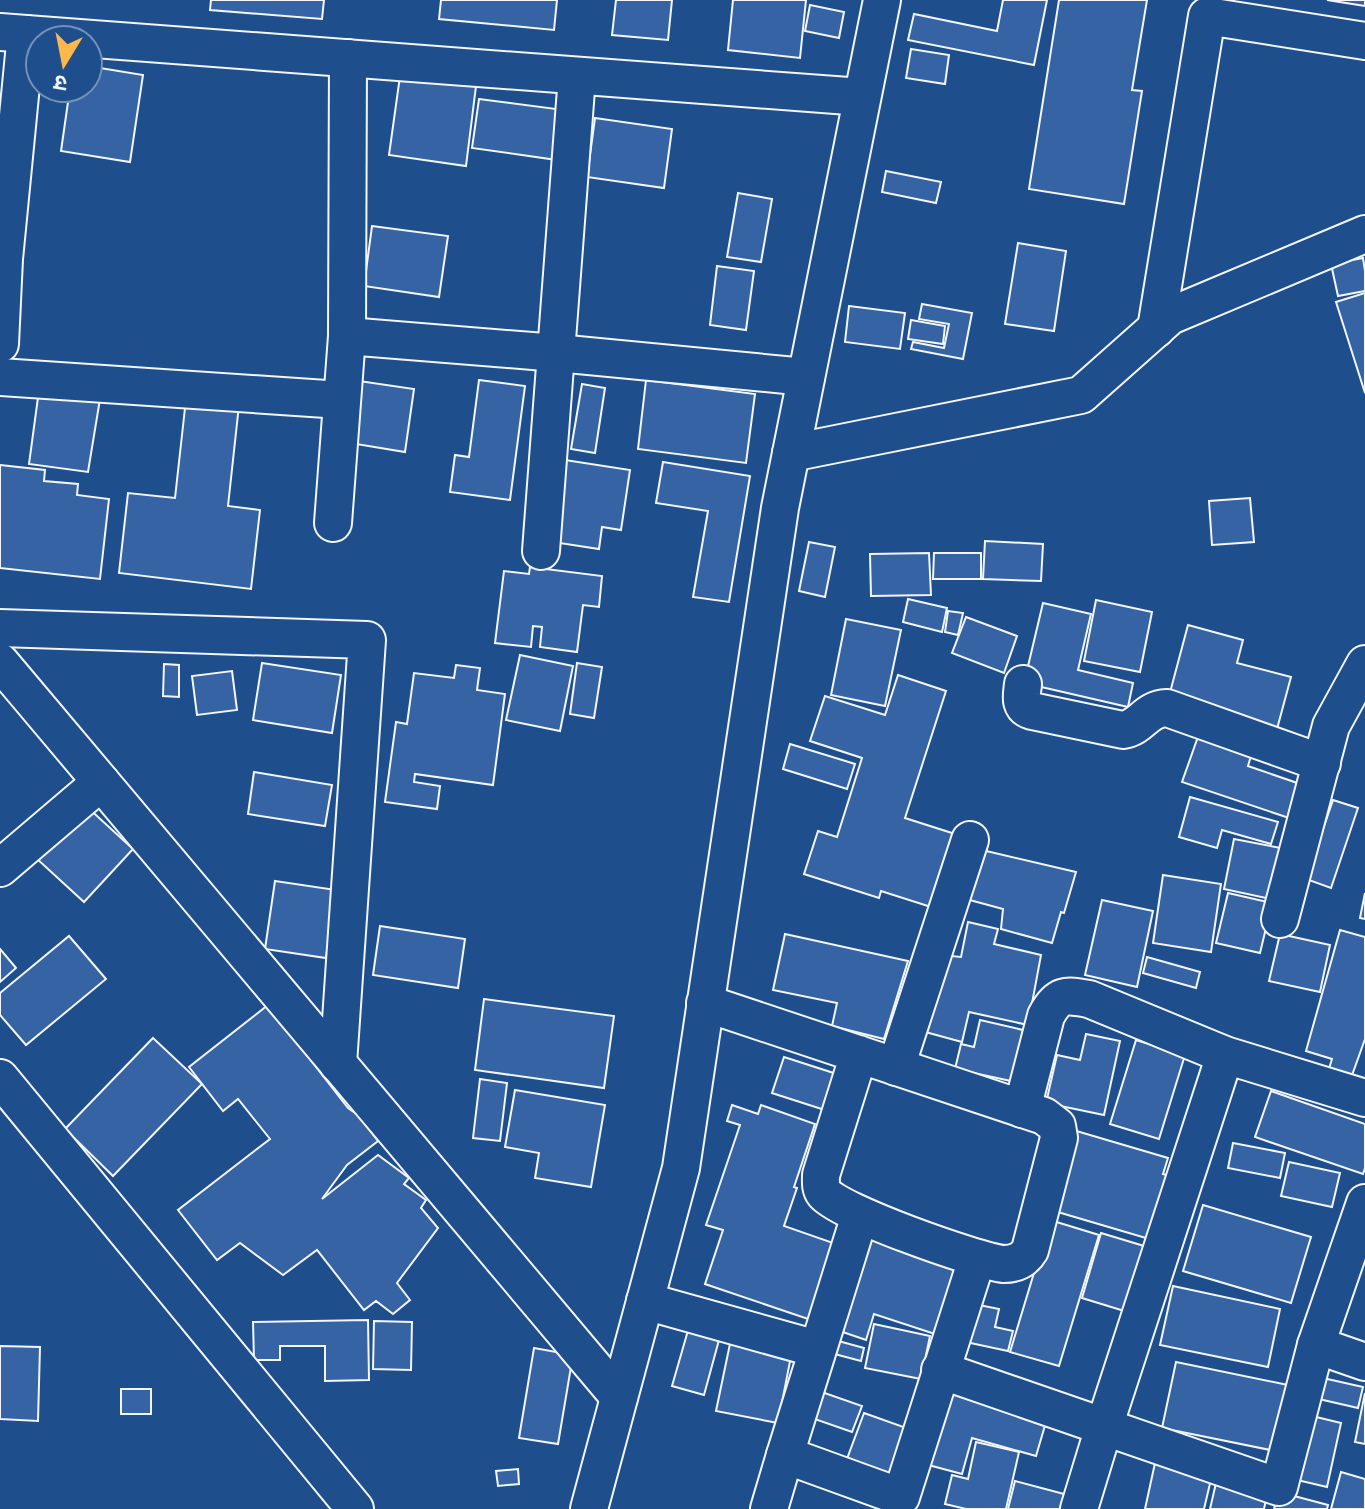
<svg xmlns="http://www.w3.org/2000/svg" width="1365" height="1509" font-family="Merriweather,'Noto Sans Devanagari',serif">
  <rect width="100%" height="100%" fill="#1f4e8c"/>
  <!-- building -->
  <g fill="#3563a3" stroke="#f2f6ff" stroke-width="2">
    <polygon points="211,0 324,0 322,19 210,10"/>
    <polygon points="441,0 557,0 554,30 439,19"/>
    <polygon points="616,0 672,0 668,40 612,35"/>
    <polygon points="733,0 806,0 800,58 728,50"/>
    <polygon points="1003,0 1047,0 1034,65 908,40 914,14 997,31"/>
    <polygon points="1059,0 1147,0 1132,90 1142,91 1124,204 1029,189"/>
    <polygon points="1327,0 1365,0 1365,6"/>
    <polygon points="810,5 844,12 839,38 805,31"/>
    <polygon points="911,49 949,55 945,84 906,78"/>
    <polygon points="88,66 143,75 130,162 61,151 70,88 88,88"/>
    <polygon points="400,76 476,86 466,166 389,155"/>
    <polygon points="479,99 564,110 557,160 472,148"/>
    <polygon points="595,118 672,129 664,188 587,177"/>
    <polygon points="886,171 941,182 936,203 882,192"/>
    <polygon points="738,193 772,199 761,262 727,257"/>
    <polygon points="372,226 448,236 439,297 364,286"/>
    <polygon points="1018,243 1066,251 1054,331 1005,324"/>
    <polygon points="1363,258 1365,271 1365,291 1338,296 1331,264"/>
    <polygon points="717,266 754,271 746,330 710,325"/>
    <polygon points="1365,293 1365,393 1336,302"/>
    <polygon points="922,304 972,313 963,359 911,349 913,342 944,348 949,324 919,319"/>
    <polygon points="849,306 905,313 900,349 845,342"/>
    <polygon points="911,320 945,326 943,344 908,339"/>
    <polygon points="479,380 525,386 510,500 450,492 455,455 469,457"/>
    <polygon points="646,380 755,394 746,463 638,449"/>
    <polygon points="359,381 414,389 405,452 350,443"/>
    <polygon points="582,384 605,388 595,453 571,449"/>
    <polygon points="39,390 100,399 88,472 29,464"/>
    <polygon points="186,399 239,405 228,506 260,510 251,589 119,573 128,493 175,498"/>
    <polygon points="565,460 630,470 621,530 602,527 599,549 553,542"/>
    <polygon points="663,462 750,476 729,602 693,597 708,511 656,503"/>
    <polygon points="0,465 45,470 44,481 78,484 77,495 109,499 100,579 0,568"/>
    <polygon points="1250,498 1254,542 1212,545 1209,501"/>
    <polygon points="985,541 1043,544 1041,581 983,579"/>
    <polygon points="809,542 835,547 825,597 799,591"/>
    <polygon points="929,553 931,595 871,596 870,554"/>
    <polygon points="934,553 981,553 981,579 933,579"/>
    <polygon points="530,567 602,576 599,607 583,605 577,652 540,647 542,627 533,626 531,647 495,643 504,571 529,574"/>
    <polygon points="908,599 947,608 942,632 903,622"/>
    <polygon points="1096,600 1152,612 1140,672 1084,661"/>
    <polygon points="1043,603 1091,614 1078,670 1133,683 1128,707 1024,683"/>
    <polygon points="948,611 963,613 958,635 945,632"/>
    <polygon points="966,617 1017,636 1004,673 952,653"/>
    <polygon points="846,619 901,630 885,706 831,695"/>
    <polygon points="1188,625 1243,640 1237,663 1291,677 1277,729 1168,700"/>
    <polygon points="520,655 573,666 560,731 506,720"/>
    <polygon points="262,663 341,675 332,733 253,720"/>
    <polygon points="577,663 602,667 594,718 570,714"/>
    <polygon points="164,664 179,665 179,697 163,696"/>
    <polygon points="456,665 480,668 477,690 505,694 493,785 415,774 414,782 440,786 437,809 385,802 396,722 407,724 414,673 454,678"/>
    <polygon points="232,671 237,710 197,715 192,676"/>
    <polygon points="898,675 946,691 905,818 955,834 931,907 881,891 879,898 804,874 818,831 837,837 862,758 810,741 825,696 885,715"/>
    <polygon points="1200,731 1253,749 1248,766 1306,786 1295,820 1182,782"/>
    <polygon points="790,744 855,764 847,789 783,769"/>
    <polygon points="254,772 332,785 325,826 248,814"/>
    <polygon points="1190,797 1278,822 1271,844 1222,830 1217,848 1179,837"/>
    <polygon points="1333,800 1358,808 1331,888 1306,879"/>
    <polygon points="85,805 133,849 84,902 36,858"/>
    <polygon points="1234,839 1286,849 1276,900 1224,889"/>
    <polygon points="982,850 1076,872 1064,913 1061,912 1052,943 1001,929 1003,909 966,899"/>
    <polygon points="1163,875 1221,884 1211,952 1153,943"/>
    <polygon points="275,881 336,890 326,958 265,949"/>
    <polygon points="1228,893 1272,903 1260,953 1216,943"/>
    <polygon points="1365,893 1365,919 1360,918"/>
    <polygon points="1102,900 1153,911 1137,987 1085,975"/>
    <polygon points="968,922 998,929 994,944 1041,955 1028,1025 969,1012 962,1042 918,1030 941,955 961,957"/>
    <polygon points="380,926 465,939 458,988 373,975"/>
    <polygon points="1340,930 1365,937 1365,1039 1351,1078 1328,1072 1332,1059 1306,1051"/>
    <polygon points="785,934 908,961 884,1039 832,1026 837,1003 773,990"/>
    <polygon points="1280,934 1330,945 1320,992 1269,981"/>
    <polygon points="69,936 106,979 26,1045 0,1015 0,993"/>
    <polygon points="0,949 16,968 0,982"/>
    <polygon points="1147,957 1200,972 1196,988 1143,973"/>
    <polygon points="484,999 614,1016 604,1088 475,1070"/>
    <polygon points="268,1005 348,1108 358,1115 378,1141 347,1165 322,1199 378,1155 409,1178 404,1184 426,1200 421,1208 438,1228 397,1283 410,1300 393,1314 376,1301 364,1310 317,1250 283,1275 240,1243 217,1260 178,1210 270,1139 238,1099 223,1111 189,1067"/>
    <polygon points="980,1020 1023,1030 1011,1081 955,1069 961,1044 974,1047"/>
    <polygon points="1086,1034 1120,1041 1104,1115 1046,1103 1057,1055 1080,1060"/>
    <polygon points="153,1038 202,1084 113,1176 65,1129"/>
    <polygon points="1136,1040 1185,1055 1159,1139 1110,1124"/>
    <polygon points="784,1057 846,1077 834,1113 772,1093"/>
    <polygon points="480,1079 507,1083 500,1141 473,1138"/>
    <polygon points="515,1090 605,1105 591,1187 535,1178 539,1153 505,1147"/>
    <polygon points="1271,1091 1365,1124 1365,1168 1363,1174 1255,1137"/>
    <polygon points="732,1105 758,1114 761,1105 815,1124 794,1187 797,1188 784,1226 839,1245 814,1321 705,1284 723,1230 706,1225 740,1125 727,1121"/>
    <polygon points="1073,1130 1168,1158 1163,1174 1174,1177 1156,1241 1051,1210"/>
    <polygon points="1233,1143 1285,1153 1280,1178 1228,1168"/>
    <polygon points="1289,1162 1340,1173 1332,1207 1281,1196"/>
    <polygon points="1203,1205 1311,1237 1291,1303 1183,1271"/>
    <polygon points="1050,1220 1099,1235 1059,1366 1010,1352"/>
    <polygon points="867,1228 969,1262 944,1337 874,1314 866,1340 834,1329"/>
    <polygon points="1101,1233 1154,1249 1134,1314 1082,1298"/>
    <polygon points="1173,1286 1280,1309 1268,1367 1160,1345"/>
    <polygon points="969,1303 999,1309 995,1327 1013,1331 1008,1351 961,1341"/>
    <polygon points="368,1320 369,1380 325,1381 325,1346 280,1346 280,1360 254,1360 253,1322"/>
    <polygon points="691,1320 722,1329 704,1395 672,1386"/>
    <polygon points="374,1321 412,1322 411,1370 373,1369"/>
    <polygon points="874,1324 930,1336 921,1379 865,1368"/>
    <polygon points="731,1339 792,1351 778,1423 716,1411"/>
    <polygon points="831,1339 864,1348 861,1361 827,1352"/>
    <polygon points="0,1346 40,1347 38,1421 0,1419"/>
    <polygon points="534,1348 573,1355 558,1444 519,1438"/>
    <polygon points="1176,1362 1288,1385 1275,1451 1162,1428"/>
    <polygon points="1314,1376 1363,1387 1358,1408 1310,1397"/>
    <polygon points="942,1384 988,1397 986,1405 1046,1422 1036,1456 972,1438 962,1474 921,1463"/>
    <rect x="121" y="1389" width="30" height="25"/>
    <polygon points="816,1390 862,1406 852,1432 806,1416"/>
    <polygon points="1365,1393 1365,1444 1355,1442"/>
    <polygon points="864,1413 912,1430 892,1485 844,1467"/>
    <polygon points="1308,1415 1341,1423 1327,1487 1293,1479"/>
    <polygon points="976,1442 1019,1452 1006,1509 966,1509 945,1504 952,1475 968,1479"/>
    <polygon points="1155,1463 1212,1475 1204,1509 1145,1509"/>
    <polygon points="518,1469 519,1484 498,1486 496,1471"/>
    <polygon points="1341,1472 1365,1479 1365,1509 1331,1509"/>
    <polygon points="1015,1481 1064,1494 1060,1509 1008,1509"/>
    <polygon points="1216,1483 1267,1495 1264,1509 1210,1509"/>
    <polygon points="1279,1492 1328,1505 1327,1509 1274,1509"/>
  </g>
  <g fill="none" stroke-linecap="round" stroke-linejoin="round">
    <defs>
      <g id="minor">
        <polyline points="0,32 862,97"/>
        <polyline points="1156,329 1207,16 1365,41"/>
        <polyline points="347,336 348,58"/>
        <polyline points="0,344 4,259 26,34"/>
        <polyline points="0,377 341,400"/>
        <polyline points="791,453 1081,395 1170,316 1365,234"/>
        <polyline points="333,523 347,336 557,353 806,377"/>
        <polyline points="541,551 577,76"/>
        <polyline points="0,628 367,640 338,1064"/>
        <polyline points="0,662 619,1397"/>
        <path d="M1023,684c-1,11 -5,23 9,27l91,19c19,-3 22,-21 44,-22l155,55"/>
        <polyline points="0,868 101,782"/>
        <polyline points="1280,919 1331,726 1365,664"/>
        <path d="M705,1003l339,113 13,10 2,12 -29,112c-6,10 -14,14 -26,14 -25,-2 -169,-53 -180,-71 -4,-5 -3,-12 -3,-18l38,-121"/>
        <polyline points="896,1067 970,840"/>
        <polyline points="0,1078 355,1509"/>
        <path d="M1022,1109l24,-93c12,-23 20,-21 43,-17l136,56 140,43"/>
        <polyline points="645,1301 817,1349"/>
        <polyline points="1316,1345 1365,1362"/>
        <polyline points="940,1370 1279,1487 1316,1345 1365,1203"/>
        <polyline points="785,1455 860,1215"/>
        <polyline points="589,1509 681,1168 780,508 882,0"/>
        <polyline points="769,1509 785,1455 901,1497 977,1259"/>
        <polyline points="1079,1509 1104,1427 1225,1055"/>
      </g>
    </defs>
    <!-- minor casing -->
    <use href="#minor" stroke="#f2f6ff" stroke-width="40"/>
    <!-- minor -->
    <use href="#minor" stroke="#1f4e8c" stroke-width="36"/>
  </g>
  <!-- north arrow -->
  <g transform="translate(64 64) rotate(190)"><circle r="38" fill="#1f4e8c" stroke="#7391ba" stroke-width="2"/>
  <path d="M0-6L14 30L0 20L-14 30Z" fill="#ffb74d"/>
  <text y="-12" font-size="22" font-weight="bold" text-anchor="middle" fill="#f2f6ff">उ</text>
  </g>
</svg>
